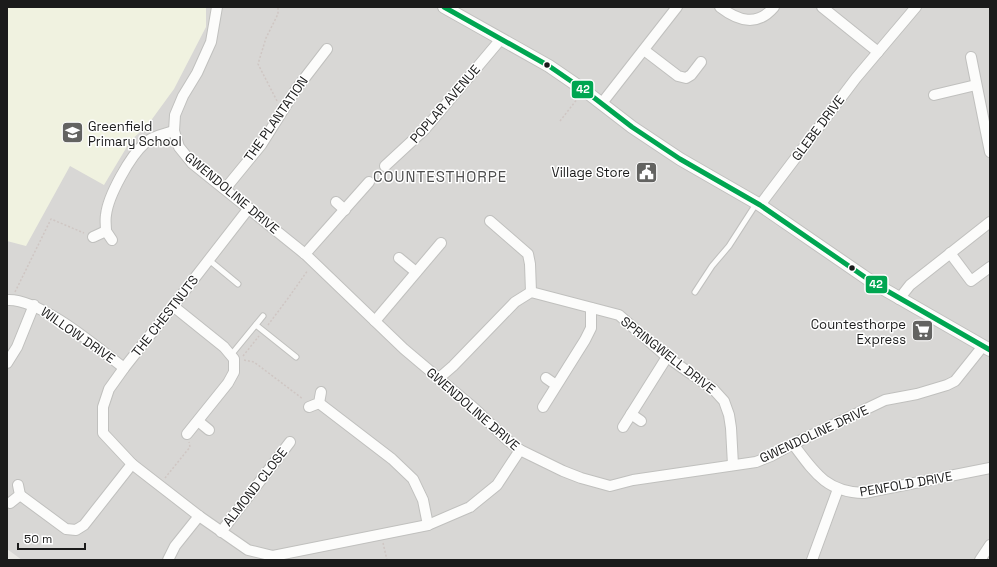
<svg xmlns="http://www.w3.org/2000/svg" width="997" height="567" font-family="'Space Grotesk',sans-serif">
  <rect width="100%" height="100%" fill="#e9e8e4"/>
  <!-- residential -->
  <polygon fill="#d8d7d5" points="7,7 990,7 990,560 22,560 7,549"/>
  <!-- education -->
  <polygon fill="#f0f2e0" points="7,7 206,7 206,27 174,89 147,126 131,140 104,185 70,166 26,246 7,241"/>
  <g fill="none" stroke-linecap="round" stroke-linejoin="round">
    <defs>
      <g id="service">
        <polyline points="209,260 238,284"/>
        <polyline points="695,292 712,266 729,246 756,204"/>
        <polyline points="256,325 296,357"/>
        <polyline points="231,355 263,316"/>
      </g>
      <g id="minor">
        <polyline points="217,7 211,42 197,73 183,96 175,115 174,131 179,147 192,163 305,254 404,349 474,408 506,439 520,450 563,471 581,478 610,486 633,480 756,462 771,456 793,444 885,400 917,394 947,385 955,381 983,346"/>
        <path d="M720,7c18,14 37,20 54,0"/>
        <polyline points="822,7 878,52"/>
        <polyline points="644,50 678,76 686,78 691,75 701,62"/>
        <polyline points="971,57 990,152"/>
        <polyline points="934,95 976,85"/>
        <polyline points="602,103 677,7"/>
        <polyline points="385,166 425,129 501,39"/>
        <polyline points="225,189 261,145 297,88 327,49"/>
        <polyline points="336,202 345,210"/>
        <polyline points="760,205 856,78 916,7"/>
        <polyline points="249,208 173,306 124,368 109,389 103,407 103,433 132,464 199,516 248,550 273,556 428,525 470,507 497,485 520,450"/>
        <polyline points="490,221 528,254 530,264 531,292"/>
        <path d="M106,231c0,-5 -1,-11 0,-16 2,-19 24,-59 39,-72 7,-7 20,-9 29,-12"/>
        <polyline points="93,237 106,231 112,240"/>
        <polyline points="950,253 971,281 990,267"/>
        <polyline points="305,254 369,182"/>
        <polyline points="399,258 416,272"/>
        <polyline points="899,299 910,285 990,222"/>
        <path d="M7,300c33,-2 91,48 117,68"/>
        <polyline points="173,306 224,347 234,359 234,372 228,383 187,434"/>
        <polyline points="375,321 441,243"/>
        <polyline points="7,363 17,347 34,305"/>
        <polyline points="546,378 556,385"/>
        <polyline points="438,379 453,366 515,302 531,292 619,315 667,357 714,390 724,401 729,415 731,428 733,465"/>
        <polyline points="319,403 392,459 413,479 423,500 428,525"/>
        <polyline points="309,407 319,403 321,392"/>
        <polyline points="543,407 585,340 591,328 591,308"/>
        <polyline points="631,414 641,421"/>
        <polyline points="198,421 209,430"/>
        <polyline points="623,427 667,357"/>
        <path d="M793,444c21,28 33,48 71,49l126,-25"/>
        <polyline points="20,495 66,529 76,530 84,525 132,464"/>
        <polyline points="10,503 20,495 18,485"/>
        <polyline points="221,532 290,442"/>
        <polyline points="168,560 175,546 199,516"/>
        <polyline points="812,560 838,489"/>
        <polyline points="980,560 990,545"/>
      </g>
      <polyline id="tertiary" points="444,7 549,66 584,90 632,127 680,159 760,205 875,284 990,350"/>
    </defs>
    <!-- service casing -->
    <use href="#service" stroke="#c0c0be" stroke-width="7"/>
    <!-- minor casing -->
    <use href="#minor" stroke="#c0c0be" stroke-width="12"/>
    <!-- tertiary casing -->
    <use href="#tertiary" stroke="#c0c0be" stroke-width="14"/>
    <!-- path -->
    <g stroke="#cfc6c3" stroke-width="1.5" stroke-dasharray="2 2" stroke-linecap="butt">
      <polyline points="277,101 258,64 266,38 278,14 278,7"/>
      <polyline points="560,121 578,98"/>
      <polyline points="15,292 51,219 84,233"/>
      <polyline points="268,325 289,297 308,270"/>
      <polyline points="243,356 259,336"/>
      <polyline points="244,360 254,362 303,399"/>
      <polyline points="165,478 190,447 189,442"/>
      <polyline points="383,543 387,560"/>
    </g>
    <!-- service -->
    <use href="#service" stroke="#fcfcfb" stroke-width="5"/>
    <!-- minor -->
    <use href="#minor" stroke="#fcfcfb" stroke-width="10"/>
    <!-- tertiary -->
    <use href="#tertiary" stroke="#fcfcfb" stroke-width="12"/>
    <defs>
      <polyline id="bus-1" points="444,7 549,66 584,90 632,127 680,159 760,205 875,284 990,350"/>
    </defs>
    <!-- bus-1 casing -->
    <use href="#bus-1" stroke="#fff" stroke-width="8"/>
    <!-- bus-1 -->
    <use href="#bus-1" stroke="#00a651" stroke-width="5"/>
  </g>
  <!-- icons -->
  <defs>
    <symbol id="school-square" viewBox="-11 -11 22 22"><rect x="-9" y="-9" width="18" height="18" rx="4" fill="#636361" stroke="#fff"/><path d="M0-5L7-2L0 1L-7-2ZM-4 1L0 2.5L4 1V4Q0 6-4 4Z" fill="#fff"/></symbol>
    <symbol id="civic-square" viewBox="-11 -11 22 22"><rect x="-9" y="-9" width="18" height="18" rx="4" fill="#636361" stroke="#fff"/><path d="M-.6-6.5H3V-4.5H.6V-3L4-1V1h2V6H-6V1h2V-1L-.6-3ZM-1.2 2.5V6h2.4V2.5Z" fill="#fff"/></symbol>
    <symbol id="supermarket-square" viewBox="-11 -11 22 22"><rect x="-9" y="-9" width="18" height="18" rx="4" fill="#636361" stroke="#fff"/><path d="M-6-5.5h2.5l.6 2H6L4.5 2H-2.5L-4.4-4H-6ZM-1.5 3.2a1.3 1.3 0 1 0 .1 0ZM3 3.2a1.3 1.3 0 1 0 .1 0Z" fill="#fff"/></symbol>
  </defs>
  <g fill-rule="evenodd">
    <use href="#school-square" x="60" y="120" width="25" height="25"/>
    <use href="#civic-square" x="634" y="160" width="25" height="25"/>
    <use href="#supermarket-square" x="910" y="318" width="25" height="25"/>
  </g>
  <!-- markers -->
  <g fill="#1b1b1b" stroke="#fff" stroke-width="1.5">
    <circle cx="547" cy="65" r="3.5"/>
    <circle cx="852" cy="268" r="3.5"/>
  </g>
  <g text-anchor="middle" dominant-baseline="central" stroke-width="3" stroke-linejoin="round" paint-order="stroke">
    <!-- street labels -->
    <g font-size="13" fill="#1b1b1b" stroke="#fff">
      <text transform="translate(445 104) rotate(-49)">POPLAR AVENUE</text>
      <text transform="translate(276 119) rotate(-55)">THE PLANTATION</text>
      <text transform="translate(818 128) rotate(-53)">GLEBE DRIVE</text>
      <text transform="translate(232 193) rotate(40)">GWENDOLINE DRIVE</text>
      <text transform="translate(165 316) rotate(-52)">THE CHESTNUTS</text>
      <text transform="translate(78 335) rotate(35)">WILLOW DRIVE</text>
      <text transform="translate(668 355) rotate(38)">SPRINGWELL DRIVE</text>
      <text transform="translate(473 409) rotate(41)">GWENDOLINE DRIVE</text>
      <text transform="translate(814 434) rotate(-25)">GWENDOLINE DRIVE</text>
      <text transform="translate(906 484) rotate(-10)">PENFOLD DRIVE</text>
      <text transform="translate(255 487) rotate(-52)">ALMOND CLOSE</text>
    </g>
    <!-- poi labels -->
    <g font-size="13" fill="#1b1b1b" stroke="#fff" text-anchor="end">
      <text x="88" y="126" text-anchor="start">Greenfield<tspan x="88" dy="15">Primary School</tspan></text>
      <text x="630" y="172">Village Store</text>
      <text x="906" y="324">Countesthorpe<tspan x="906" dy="15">Express</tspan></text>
    </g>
    <!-- quarter labels -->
    <g font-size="15" letter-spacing="1" fill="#4e4e4e" stroke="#fff">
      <text x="440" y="176">COUNTESTHORPE</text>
    </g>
  </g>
  <g stroke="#fff" stroke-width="1.5">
    <rect x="571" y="80" width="23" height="19" rx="4" fill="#00a651"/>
    <rect x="865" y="275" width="23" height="19" rx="4" fill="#00a651"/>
  </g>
  <g font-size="11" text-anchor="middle" font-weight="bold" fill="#fff">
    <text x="583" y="93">42</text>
    <text x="876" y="288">42</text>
  </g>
  <!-- border -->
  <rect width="997" height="567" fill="none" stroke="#1b1b1b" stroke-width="16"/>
  <!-- scale -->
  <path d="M18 543v6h67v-6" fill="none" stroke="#1b1b1b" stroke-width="2"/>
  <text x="24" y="543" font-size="12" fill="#1b1b1b" stroke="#ffffff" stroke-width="3" paint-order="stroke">50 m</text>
</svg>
